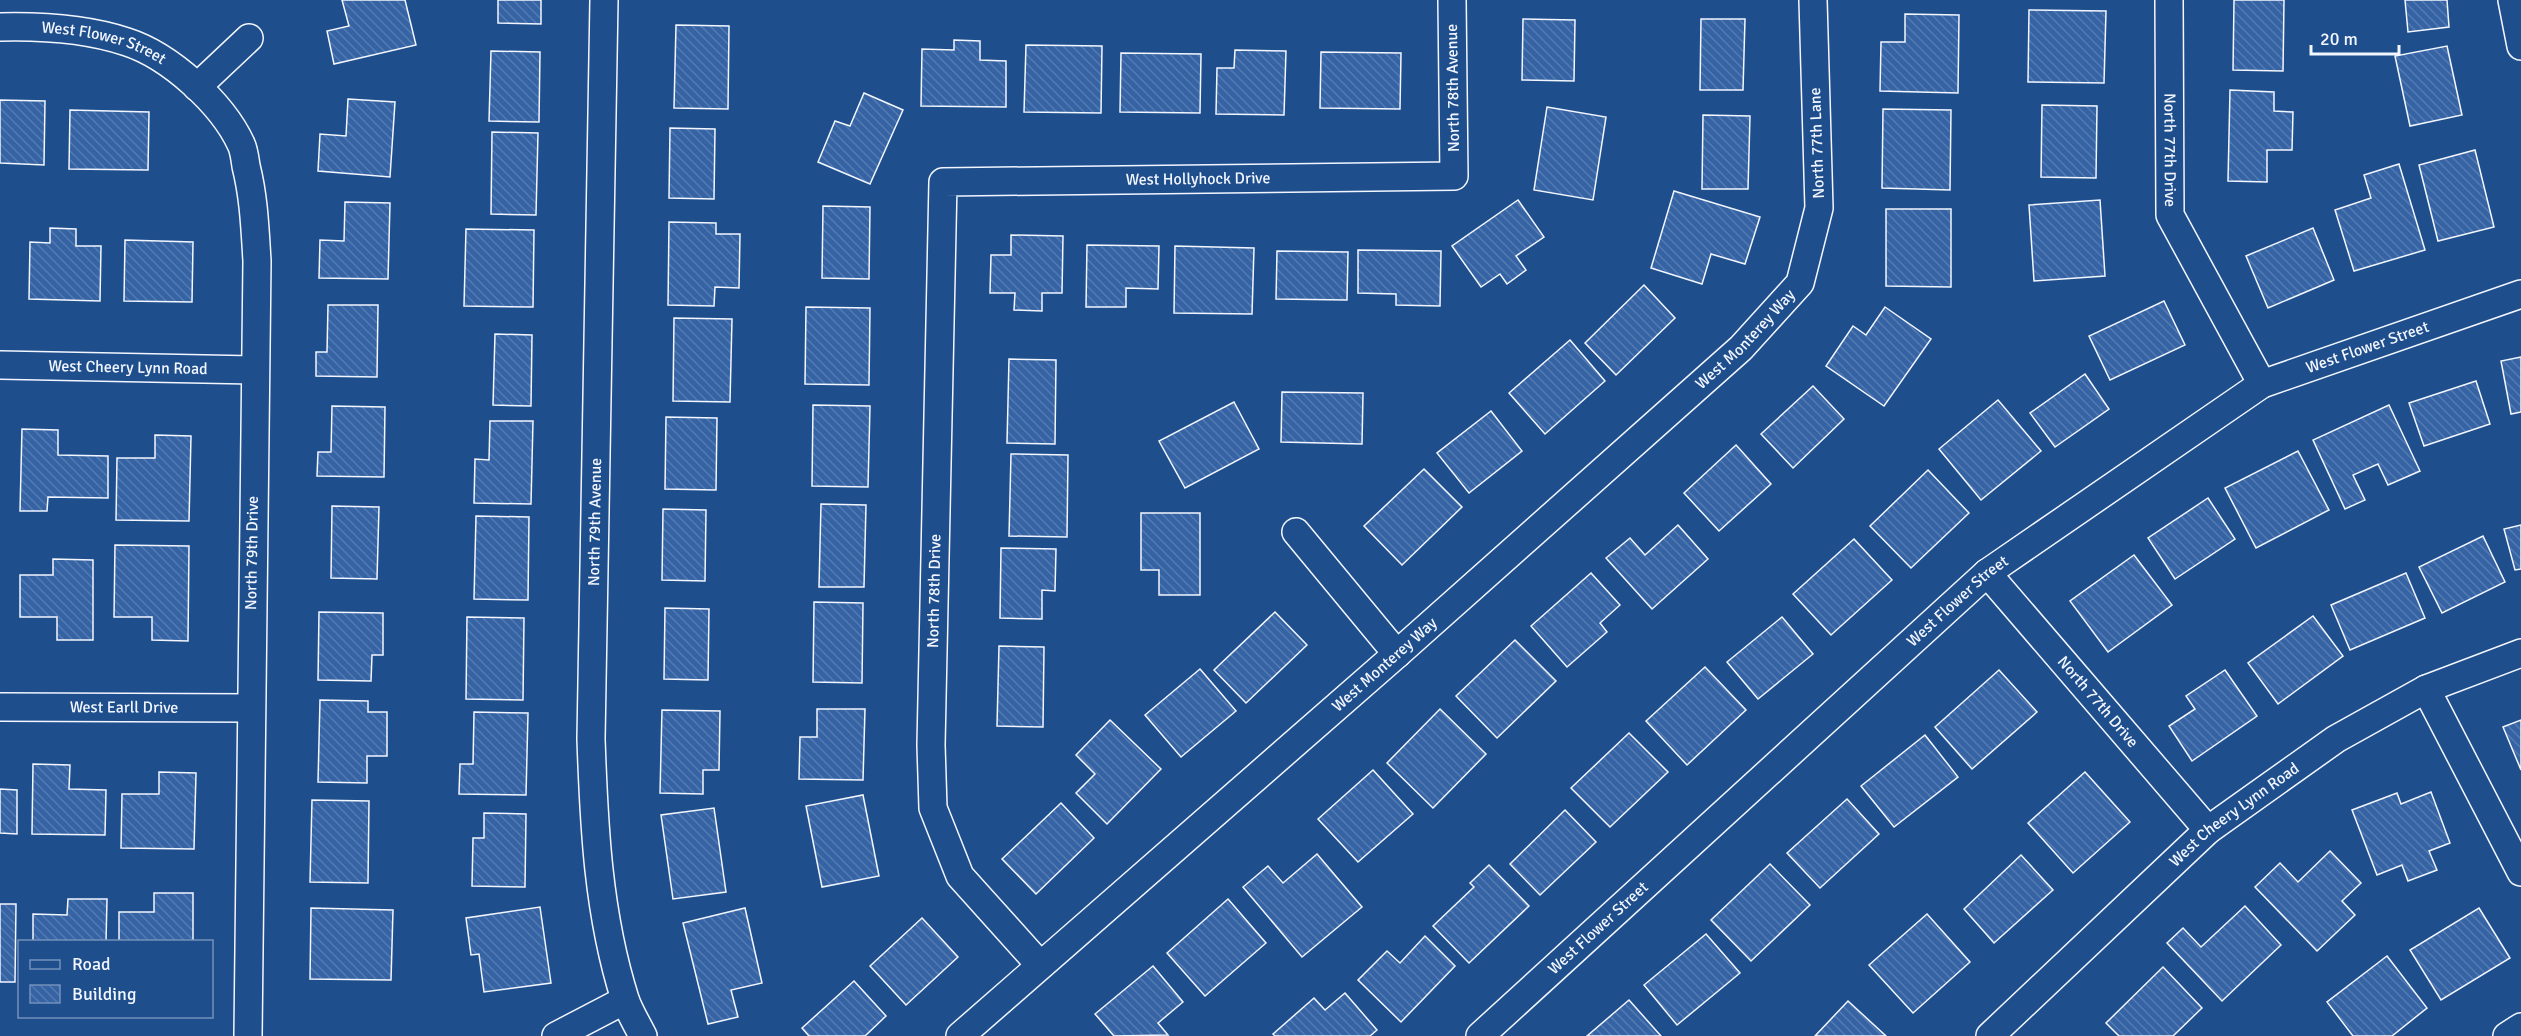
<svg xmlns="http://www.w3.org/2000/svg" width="2521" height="1036" font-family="Signika,sans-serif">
  <defs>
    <pattern id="building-back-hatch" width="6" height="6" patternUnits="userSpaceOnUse" patternTransform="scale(1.5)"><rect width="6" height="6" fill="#3563a3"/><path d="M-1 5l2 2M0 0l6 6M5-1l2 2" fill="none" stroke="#537ab1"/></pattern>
  </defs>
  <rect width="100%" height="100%" fill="#1f4e8c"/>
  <!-- building -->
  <g fill="url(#building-back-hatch)" stroke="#f2f6ff" stroke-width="1.5">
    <polygon points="342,0 405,0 416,45 334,64 327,31 349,26"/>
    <polygon points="498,0 541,0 541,24 498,23"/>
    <polygon points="2234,0 2284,0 2283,71 2233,70"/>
    <polygon points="2405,0 2447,0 2449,27 2408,32"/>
    <polygon points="2029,10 2106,11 2104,83 2028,82"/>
    <polygon points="1905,14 1959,15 1958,93 1880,91 1881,42 1905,42"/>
    <polygon points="1523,19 1575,20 1574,81 1522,80"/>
    <polygon points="1701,19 1745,19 1743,90 1700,90"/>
    <polygon points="676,25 729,26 728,109 674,108"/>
    <polygon points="954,40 980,41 980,60 1006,61 1006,107 921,106 922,49 954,50"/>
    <polygon points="1026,45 1102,46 1101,113 1024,112"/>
    <polygon points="2447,46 2462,115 2410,126 2395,56"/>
    <polygon points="1235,50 1286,51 1284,115 1216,114 1217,68 1234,68"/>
    <polygon points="491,51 540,52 539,122 489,121"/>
    <polygon points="1321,52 1401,53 1400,109 1320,108"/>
    <polygon points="1121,53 1201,54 1200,113 1120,112"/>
    <polygon points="2230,90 2274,92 2274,111 2293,112 2292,150 2267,150 2267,182 2228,181"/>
    <polygon points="864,93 903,110 870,184 818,162 835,121 850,126"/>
    <polygon points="348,99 395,102 390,177 318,171 320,134 346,136"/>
    <polygon points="0,100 45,101 44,165 0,163"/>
    <polygon points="2042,105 2097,106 2096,178 2041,177"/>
    <polygon points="1547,107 1606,117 1593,200 1534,190"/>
    <polygon points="1883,109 1951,110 1950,190 1882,188"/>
    <polygon points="70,110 149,112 148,170 69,169"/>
    <polygon points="1703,115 1750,116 1748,189 1702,189"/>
    <polygon points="670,128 715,129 714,199 669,198"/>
    <polygon points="492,132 538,133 536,215 491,214"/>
    <polygon points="2475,150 2494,227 2438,241 2419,165"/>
    <polygon points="2399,164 2425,250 2354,271 2335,210 2371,198 2364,175"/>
    <polygon points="1674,191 1760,217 1745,264 1711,254 1702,284 1651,268"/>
    <polygon points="1518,200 1544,237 1516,256 1526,270 1507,284 1500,274 1481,287 1452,246"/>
    <polygon points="2100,200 2105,276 2034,281 2029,205"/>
    <polygon points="345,202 390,203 388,279 319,278 320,240 344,241"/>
    <polygon points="823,206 870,207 869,279 822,278"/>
    <polygon points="1886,209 1951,209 1951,287 1886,286"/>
    <polygon points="669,222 716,223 716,234 740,234 739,288 715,287 714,306 668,305"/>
    <polygon points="50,228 76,229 76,246 101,246 100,301 29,299 30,242 50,243"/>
    <polygon points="2313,228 2334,280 2268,308 2246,256"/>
    <polygon points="466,229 534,230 533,307 464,306"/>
    <polygon points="1011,235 1063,236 1062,293 1042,293 1042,311 1014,310 1015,293 990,293 991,255 1011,255"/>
    <polygon points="125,240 193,242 192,302 124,301"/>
    <polygon points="1087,245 1159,246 1158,289 1126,288 1126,307 1086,307"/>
    <polygon points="1175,246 1254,248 1252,314 1174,313"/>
    <polygon points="1358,250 1441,251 1440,306 1396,305 1396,294 1358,293"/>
    <polygon points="1277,251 1348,252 1347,300 1276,299"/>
    <polygon points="1644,285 1675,318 1616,375 1585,343"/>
    <polygon points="2164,301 2185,345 2110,380 2089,336"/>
    <polygon points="328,305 378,305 377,377 316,376 316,352 327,352"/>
    <polygon points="806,307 870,308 869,385 805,384"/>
    <polygon points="1885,307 1931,339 1884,406 1826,366 1853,326 1866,335"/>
    <polygon points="674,318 732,319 730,402 673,401"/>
    <polygon points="495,334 532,335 531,406 493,405"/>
    <polygon points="1570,340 1605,381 1545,434 1509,393"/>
    <polygon points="2521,357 2521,412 2511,414 2501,361"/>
    <polygon points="1009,359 1056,360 1055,444 1007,443"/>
    <polygon points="2085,374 2109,409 2055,447 2030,413"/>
    <polygon points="2476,381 2490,424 2424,446 2409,403"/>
    <polygon points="1813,386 1844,419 1793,468 1761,434"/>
    <polygon points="1282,392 1363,393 1362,444 1281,442"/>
    <polygon points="1998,400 2041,451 1981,500 1939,449"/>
    <polygon points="1234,402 1259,449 1185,488 1159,441"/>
    <polygon points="813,405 870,406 868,487 812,486"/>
    <polygon points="2389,405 2420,471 2388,485 2378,464 2353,475 2365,500 2345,509 2313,440"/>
    <polygon points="332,406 385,407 384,477 317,476 318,452 331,452"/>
    <polygon points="1491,411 1522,451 1469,493 1437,453"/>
    <polygon points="666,417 717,418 716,490 665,489"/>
    <polygon points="490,421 533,421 531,504 474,503 475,459 489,460"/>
    <polygon points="22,429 58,430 58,455 108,456 108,498 48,497 47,511 20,511"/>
    <polygon points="155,435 191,436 189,521 116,520 117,458 155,458"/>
    <polygon points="1736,445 1771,484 1719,531 1684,493"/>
    <polygon points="2298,451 2329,510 2256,548 2225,488"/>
    <polygon points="1011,454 1068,455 1067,537 1009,536"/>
    <polygon points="1424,469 1462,507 1402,565 1364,526"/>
    <polygon points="1928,470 1969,513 1911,568 1870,526"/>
    <polygon points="2208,498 2235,539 2175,579 2148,538"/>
    <polygon points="821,504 866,505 864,587 819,587"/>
    <polygon points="332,506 379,507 377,579 331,578"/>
    <polygon points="663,509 706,510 705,581 662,580"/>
    <polygon points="1141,513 1200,513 1200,595 1159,595 1159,570 1141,570"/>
    <polygon points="476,516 529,517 528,600 474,599"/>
    <polygon points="1678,525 1708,559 1652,609 1606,558 1630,538 1645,555"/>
    <polygon points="2521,525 2521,569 2515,570 2504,529"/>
    <polygon points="2483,536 2505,582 2442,613 2419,567"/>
    <polygon points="1854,539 1892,580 1831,635 1793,594"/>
    <polygon points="115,545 189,546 188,641 152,640 152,617 114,617"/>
    <polygon points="1001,548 1056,549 1055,591 1042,590 1042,619 1000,618"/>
    <polygon points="2134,555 2172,605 2108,652 2070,601"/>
    <polygon points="53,559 93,560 93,640 57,640 57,617 20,617 20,575 53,575"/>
    <polygon points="1591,573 1620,605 1600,623 1607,632 1567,667 1531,626"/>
    <polygon points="2406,573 2425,618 2350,650 2331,605"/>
    <polygon points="814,602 863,603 862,683 813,682"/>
    <polygon points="665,608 709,609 708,680 664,679"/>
    <polygon points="319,612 383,613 383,655 372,655 371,681 318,680"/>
    <polygon points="1275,612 1307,645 1246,703 1214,670"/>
    <polygon points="2313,616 2343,656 2278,704 2248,663"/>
    <polygon points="467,617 524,618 523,700 466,699"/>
    <polygon points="1782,617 1813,654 1758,699 1727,662"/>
    <polygon points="1515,640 1556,681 1497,738 1456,696"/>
    <polygon points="999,646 1044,647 1043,727 997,726"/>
    <polygon points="1705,667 1746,710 1687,765 1646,721"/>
    <polygon points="1200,669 1236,711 1181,757 1145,715"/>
    <polygon points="1999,670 2037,712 1972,769 1935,727"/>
    <polygon points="2225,670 2257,716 2192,761 2169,726 2195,709 2186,696"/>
    <polygon points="320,700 368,701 368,712 387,712 387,756 367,756 367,783 318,782"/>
    <polygon points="817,709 865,709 863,780 799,779 800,737 817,737"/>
    <polygon points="1440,709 1486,754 1433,808 1387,763"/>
    <polygon points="662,710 720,711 719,770 703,770 703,794 660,793"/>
    <polygon points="474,712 528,713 526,795 459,794 460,764 473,764"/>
    <polygon points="1110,720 1161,769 1107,824 1076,793 1095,774 1076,755"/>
    <polygon points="2521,720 2521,770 2503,727"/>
    <polygon points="1629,733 1668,772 1610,827 1571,788"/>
    <polygon points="1925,735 1958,777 1894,827 1861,786"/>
    <polygon points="33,764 70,765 69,789 106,790 105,835 32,834"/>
    <polygon points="1373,770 1413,814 1358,862 1318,819"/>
    <polygon points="159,772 196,773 194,849 121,848 122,794 159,794"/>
    <polygon points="2085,772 2130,822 2073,873 2028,823"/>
    <polygon points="0,789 17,790 17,834 0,833"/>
    <polygon points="2431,792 2450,843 2429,851 2437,870 2408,881 2402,865 2377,875 2352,810 2397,793 2401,804"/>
    <polygon points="863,795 879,876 822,887 806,806"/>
    <polygon points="1847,799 1879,834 1820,888 1787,853"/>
    <polygon points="312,800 369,801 368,883 310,882"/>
    <polygon points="1061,803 1094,838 1036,894 1002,859"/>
    <polygon points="714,808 726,892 673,899 661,815"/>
    <polygon points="1565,810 1596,842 1540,895 1510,864"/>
    <polygon points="484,813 526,814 525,887 472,886 473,838 484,838"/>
    <polygon points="2330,851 2361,883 2342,901 2355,915 2317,951 2255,887 2280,863 2298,882"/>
    <polygon points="1317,854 1362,907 1302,957 1243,887 1268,866 1283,883"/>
    <polygon points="2021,855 2053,890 1994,943 1964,909"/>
    <polygon points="1770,864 1810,905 1751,961 1711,920"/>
    <polygon points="1489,865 1529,906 1469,963 1433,926 1474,887 1470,883"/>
    <polygon points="154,893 193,893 193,942 119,942 119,912 154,912"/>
    <polygon points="68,899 107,899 106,942 33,942 33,914 67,915"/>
    <polygon points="1228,899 1266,943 1205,996 1167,953"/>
    <polygon points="0,904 16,904 15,982 0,982"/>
    <polygon points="2245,906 2281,945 2222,1001 2167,943 2183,928 2201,947"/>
    <polygon points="540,907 551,983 484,992 479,954 471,955 466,918"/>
    <polygon points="311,908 393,910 391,980 310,979"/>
    <polygon points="745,908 762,983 731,990 738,1017 708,1024 683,923"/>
    <polygon points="2479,908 2510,958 2441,1000 2410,950"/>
    <polygon points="1927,914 1970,962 1913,1013 1869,965"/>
    <polygon points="922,918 958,957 906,1005 870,966"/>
    <polygon points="1706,934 1740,973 1677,1025 1644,985"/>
    <polygon points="1425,936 1455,966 1401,1022 1358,980 1387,951 1400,963"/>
    <polygon points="2387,956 2427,1008 2392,1036 2353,1036 2327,1002"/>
    <polygon points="1153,966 1183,1002 1158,1023 1168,1035 1114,1036 1095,1014"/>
    <polygon points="2163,967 2202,1008 2173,1036 2119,1036 2106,1023"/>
    <polygon points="854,981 886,1016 865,1036 809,1036 802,1028"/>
    <polygon points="1345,993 1377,1030 1370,1036 1275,1036 1273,1034 1314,998 1325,1010"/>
    <polygon points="1629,1000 1661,1036 1587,1036"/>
    <polygon points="1848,1001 1886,1036 1815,1036"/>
  </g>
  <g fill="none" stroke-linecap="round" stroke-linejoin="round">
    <defs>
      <g id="minor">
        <path d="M604,0l-13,739c3,87 7,175 34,260 4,12 12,25 18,37"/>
        <path id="s1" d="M2169,0l1,215 92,169"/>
        <polyline points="2512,0 2521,46"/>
        <path id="s2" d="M0,27c41,-1 88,2 127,15 43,14 95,61 114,102 3,6 4,15 5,22 8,32 9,63 11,95l-9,775"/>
        <polyline points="197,87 249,38"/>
        <path id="s3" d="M0,365l254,5"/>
        <polyline points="1296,532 1397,654"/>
        <path id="s4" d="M1987,573l221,257"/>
        <polyline points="2426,689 2521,872"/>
        <path id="s5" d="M0,707l250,1"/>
        <path id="s6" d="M1040,965l-80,-89 -27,-68 -2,-63 12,-563 511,-6 -2,-176"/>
        <polyline points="556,1036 625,1000"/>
        <path id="s7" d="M960,1036l437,-382 344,-306 59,-65 19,-75 -6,-208"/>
        <path id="s8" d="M1480,1036l507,-463 275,-189 259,-90"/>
        <path id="s9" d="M1990,1036l218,-206 128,-91 90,-50 95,-36"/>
        <polyline points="2507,1036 2521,1027"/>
      </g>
    </defs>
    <!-- minor casing -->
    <use href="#minor" stroke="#f2f6ff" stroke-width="30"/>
    <!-- minor -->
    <use href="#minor" stroke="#1f4e8c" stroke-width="27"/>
  </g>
  <g text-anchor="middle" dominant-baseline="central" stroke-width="4.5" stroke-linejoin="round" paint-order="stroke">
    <!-- street labels -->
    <g font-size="16" fill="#f2f6ff" stroke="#1f4e8c">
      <text stroke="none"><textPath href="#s2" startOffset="106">West Flower Street</textPath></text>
      <text transform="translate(1453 88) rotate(-91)">North 78th Avenue</text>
      <text transform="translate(1817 143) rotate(-92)">North 77th Lane</text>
      <text stroke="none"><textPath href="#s1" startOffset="150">North 77th Drive</textPath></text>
      <text stroke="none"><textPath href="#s6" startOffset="1074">West Hollyhock Drive</textPath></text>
      <text stroke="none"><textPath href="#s7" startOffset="1050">West Monterey Way</textPath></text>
      <text stroke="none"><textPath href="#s8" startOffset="1132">West Flower Street</textPath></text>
      <text stroke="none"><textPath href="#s3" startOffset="128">West Cheery Lynn Road</textPath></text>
      <text transform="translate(595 522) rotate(-89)">North 79th Avenue</text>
      <text transform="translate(252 553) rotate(-89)">North 79th Drive</text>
      <text stroke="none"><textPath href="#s6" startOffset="410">North 78th Drive</textPath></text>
      <text stroke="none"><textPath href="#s8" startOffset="646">West Flower Street</textPath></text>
      <text stroke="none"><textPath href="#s7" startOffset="564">West Monterey Way</textPath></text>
      <text stroke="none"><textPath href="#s4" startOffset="170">North 77th Drive</textPath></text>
      <text stroke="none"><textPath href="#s5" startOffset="124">West Earll Drive</textPath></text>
      <text stroke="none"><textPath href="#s9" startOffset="330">West Cheery Lynn Road</textPath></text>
      <text stroke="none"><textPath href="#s8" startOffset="160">West Flower Street</textPath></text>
    </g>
  </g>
  <!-- legend -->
  <rect x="18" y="940" width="195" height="78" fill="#1f4e8c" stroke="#7391ba" stroke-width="1.5"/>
  <rect x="30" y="960" width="30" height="9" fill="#1f4e8c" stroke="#7391ba" stroke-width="1.5"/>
  <text x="72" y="970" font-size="18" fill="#f2f6ff">Road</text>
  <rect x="30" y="985" width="30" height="18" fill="url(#building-back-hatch)" stroke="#7391ba" stroke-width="1.5"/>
  <text x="72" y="1000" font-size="18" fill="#f2f6ff">Building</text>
  <!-- scale -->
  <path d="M2311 45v9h88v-9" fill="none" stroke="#f2f6ff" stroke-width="3"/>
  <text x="2320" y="45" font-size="18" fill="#f2f6ff" stroke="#1f4e8c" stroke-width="4.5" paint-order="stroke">20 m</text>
</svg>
